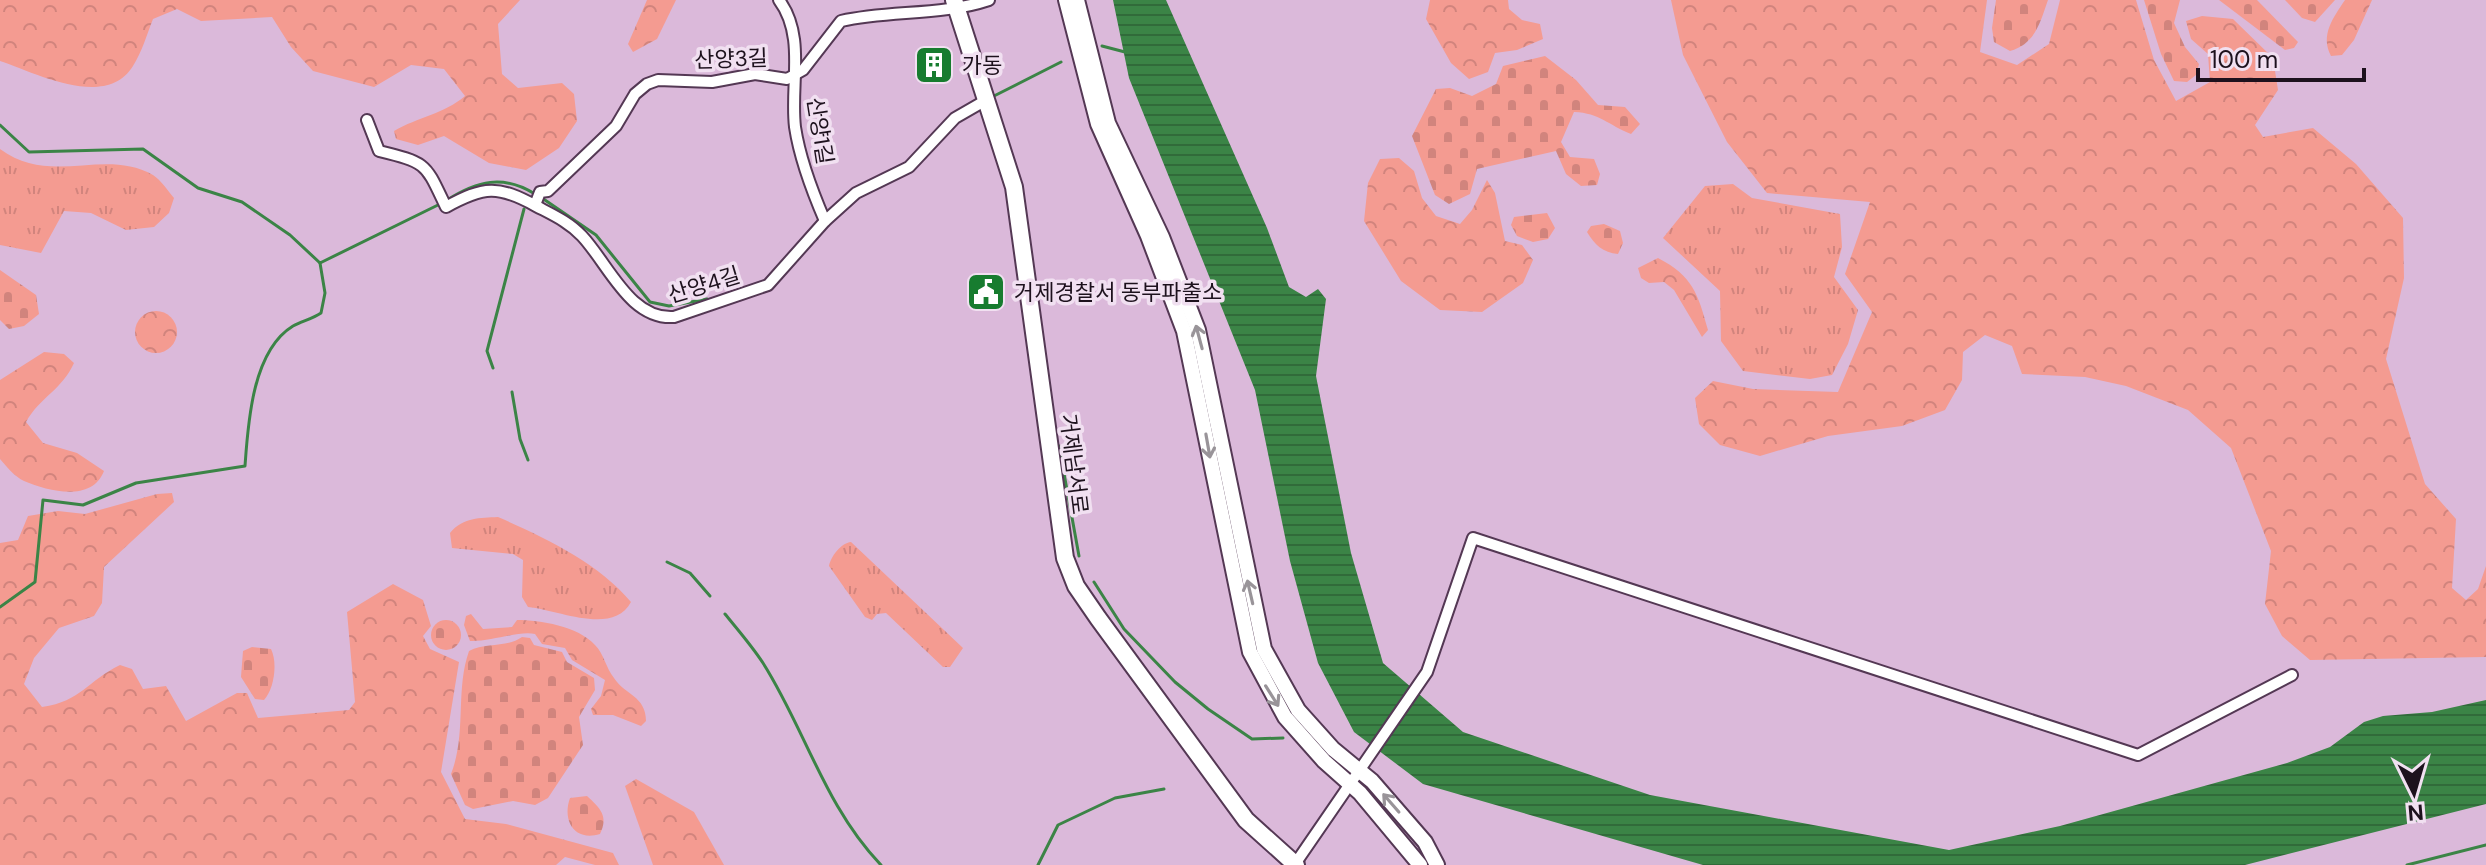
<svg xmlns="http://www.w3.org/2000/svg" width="2486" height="865" font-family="'DM Sans','Noto Sans KR',sans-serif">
  <defs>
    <pattern id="grass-tufts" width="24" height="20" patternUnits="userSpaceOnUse" patternTransform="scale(2)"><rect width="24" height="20" fill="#f49b91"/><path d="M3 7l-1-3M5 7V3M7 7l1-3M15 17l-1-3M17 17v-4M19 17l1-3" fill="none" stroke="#d1847d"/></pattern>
    <pattern id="forest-crowns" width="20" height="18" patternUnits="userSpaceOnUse" patternTransform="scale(2)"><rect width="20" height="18" fill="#f49b91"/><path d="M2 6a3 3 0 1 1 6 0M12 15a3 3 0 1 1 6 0" fill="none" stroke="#d1847d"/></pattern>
    <pattern id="cemetery-stones" width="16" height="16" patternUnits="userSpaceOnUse" patternTransform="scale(2)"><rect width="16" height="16" fill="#f49b91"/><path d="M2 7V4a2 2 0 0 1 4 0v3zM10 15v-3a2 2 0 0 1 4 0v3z" fill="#d1847d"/></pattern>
    <pattern id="water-rules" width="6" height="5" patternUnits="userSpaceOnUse" patternTransform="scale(2)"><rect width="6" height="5" fill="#3b8446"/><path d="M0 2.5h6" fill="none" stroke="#316b3a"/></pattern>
  </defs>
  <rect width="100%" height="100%" fill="#dbb9da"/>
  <!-- grass -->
  <g fill="url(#grass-tufts)">
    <path d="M0,149c51,38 104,-2 153,26 8,5 15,16 21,23l-5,15 -15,14 -28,3 -35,-17 -27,-2 -23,42 -41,-8z"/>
    <polygon points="1733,184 1752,198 1840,214 1842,247 1834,277 1858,310 1848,344 1832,375 1810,379 1743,371 1721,341 1720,291 1663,238 1705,186"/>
    <path d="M498,517c46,20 101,46 133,85 -18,34 -72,8 -103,5l-6,-10 1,-37 -10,-6 -61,-6 -2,-15c13,-16 30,-15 48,-16z"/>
    <path d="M851,542l112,106 -13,19h-7l-57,-54 -9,1 -5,6 -7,-3 -36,-51c2,-10 12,-23 22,-24z"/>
  </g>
  <!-- forest -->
  <g fill="url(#forest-crowns)">
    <path d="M0,0h520l-22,24 4,50 16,14 44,-5 12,11 3,27 -18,27 -33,22 -37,-7 -45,-27 -26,9 -22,-6 -2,-8c24,-14 50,-17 71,-35l-21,-27 -33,-4 -37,22 -61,-16 -22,-24 -19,-30 -71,4 -24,-12 -24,10c-6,15 -11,33 -20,47 -27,44 -97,7 -133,-5z"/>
    <polygon points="647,0 676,0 657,39 633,52 628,44"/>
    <polygon points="1430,0 1508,0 1509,9 1522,20 1540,24 1543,39 1517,50 1495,53 1488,72 1469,79 1451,63 1426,19"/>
    <polygon points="1671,0 1987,0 1980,52 2017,65 2049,44 2060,0 2136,0 2154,60 2176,101 2210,82 2208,54 2191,39 2186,21 2202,16 2233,19 2273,58 2278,90 2255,125 2263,137 2313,128 2356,164 2403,218 2404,278 2386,359 2425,484 2456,519 2452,588 2466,600 2478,589 2486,566 2486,657 2310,660 2282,636 2265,604 2271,551 2231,448 2188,410 2126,386 2085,377 2022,374 2012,346 1985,335 1963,352 1962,380 1945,410 1902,426 1828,436 1760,456 1720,445 1699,424 1695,398 1713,381 1753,389 1838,392 1872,312 1845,274 1870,202 1767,193 1727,142 1683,55"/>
    <path d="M2345,0h27l-18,40 -12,15 -11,1c-11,-21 2,-38 14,-56z"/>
    <polygon points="1399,158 1414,171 1422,198 1436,216 1460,224 1472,210 1487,180 1495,193 1505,241 1522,245 1533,260 1523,283 1482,312 1440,310 1401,281 1364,221 1368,183 1380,159"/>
    <path d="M1658,258c35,18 40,36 50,72l-6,7 -28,-47 -10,-8 -15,1 -8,-5 -3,-10z"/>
    <circle cx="156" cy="332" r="21"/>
    <path d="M44,352l20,2 10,9c-12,27 -34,34 -48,59l17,21 34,10 27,18c-12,31 -54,21 -80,10 -9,-4 -18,-15 -24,-22v-79z"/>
    <path d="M172,493l2,9 -70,65 -2,36 -8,13 -35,12 -25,30 -10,26 18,23c40,-6 45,-26 78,-42l12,4 11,20 23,-3 20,35 51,-28h10l11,25 91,-8 6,-8 -8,-90 46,-28 30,16 8,26 -8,10 7,13 29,13 -18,110 24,47 41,5 107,29 6,12h-24l-30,-8 -9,8h-556v-322l18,-3 10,-24 30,-5 27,3 72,-20z"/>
    <path d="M471,614l12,15 29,-2 5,-7c23,0 61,6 78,25 9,9 11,23 19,33 11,17 32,18 32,43l-5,5 -28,-11h-20l-2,-6 10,-13 4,-16 -33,-20 -7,-12 -23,-4 -7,-10c-15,-4 -44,8 -65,7l-6,-16 2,-9z"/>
    <polygon points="636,779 694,812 724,865 653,865 625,786"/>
  </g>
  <!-- cemetery -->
  <g fill="url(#cemetery-stones)">
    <path d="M1996,0h52c-8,23 -13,44 -38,51l-16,-9 -2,-14z"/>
    <polygon points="2144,0 2180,0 2174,23 2185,47 2199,64 2196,75 2187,82 2174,81 2161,54"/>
    <polygon points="2219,0 2257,0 2298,42 2294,48 2285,50"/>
    <polygon points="2285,0 2335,0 2315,22 2302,18"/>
    <path d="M1545,56l31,24 22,25 27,2 15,17 -9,10c-23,-9 -31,-21 -57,-22l-13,30 9,15 24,2 6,15 -3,11 -16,1 -15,-12 -10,-23 -79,18 -7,25 -21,10 -14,-9 -23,-59 24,-47 14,-1 22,8 24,-12 7,-18z"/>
    <polygon points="1547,213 1555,228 1548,239 1533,242 1517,236 1511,225 1514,217"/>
    <path d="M1604,224l16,7 3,12 -5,11c-15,-1 -24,-10 -31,-22l4,-6z"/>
    <polygon points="0,270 36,295 39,314 24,326 9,329 0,320"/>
    <circle cx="446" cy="635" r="15"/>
    <path d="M522,637l8,1 4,7 28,7 5,10 27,16 1,12 -16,27 4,28 -35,53 -13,7 -22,-4 -40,8 -8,-4 -14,-31c16,-41 4,-83 18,-123 17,-9 38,-3 53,-14z"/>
    <path d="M252,647l19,2c7,14 3,40 -7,51l-9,-1 -14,-22 2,-26z"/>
    <path d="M587,796c13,12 22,20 13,38 -26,8 -38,-14 -30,-36z"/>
  </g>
  <!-- water -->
  <polygon fill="url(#water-rules)" points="1113,0 1166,0 1267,228 1289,287 1306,297 1318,289 1326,299 1316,376 1351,553 1383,663 1463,732 1650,795 1949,850 2060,826 2287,763 2330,747 2364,722 2383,716 2432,712 2486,700 2486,804 2245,865 1703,865 1423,784 1354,732 1318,663 1290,561 1255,390 1129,78"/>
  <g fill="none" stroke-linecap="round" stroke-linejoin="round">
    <!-- stream -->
    <g stroke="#3b8446" stroke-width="3">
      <polyline points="1102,46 1125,52"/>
      <polyline points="992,97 1061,62"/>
      <polyline points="0,125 29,152 143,149 198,188 242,202 290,235 320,263 440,204"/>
      <polyline points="542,198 596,235 650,302 669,306 707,299"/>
      <path d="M447,200c30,-19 56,-26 88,-6"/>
      <polyline points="493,368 487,351 524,209"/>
      <polyline points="512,392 520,439 528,460"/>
      <polyline points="1059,446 1079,556"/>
      <polyline points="667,562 690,573 710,596"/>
      <polyline points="1094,582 1124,629 1175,682 1208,709 1252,739 1283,738"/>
      <path d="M0,607l35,-25 8,-82 40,5 53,-22 109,-17c3,-42 7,-115 48,-140 9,-5 19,-7 28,-13l4,-20 -5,-30"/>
      <path d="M725,614c13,16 27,32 38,49 42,66 62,144 118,202"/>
      <polyline points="1038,865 1058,825 1115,798 1164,789"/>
      <polyline points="2407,865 2486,845"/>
    </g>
    <defs>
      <g id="minor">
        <path d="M779,0c27,36 11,85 16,127 5,33 17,64 30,94"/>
        <path d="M367,120l12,31c49,12 46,12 67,56 38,-21 52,-22 90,-1 17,9 33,16 46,30 27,29 48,84 92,81l94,-32 57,-64 31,-28 53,-26 46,-49 33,-19"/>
        <path d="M535,205l5,-13 8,-1 68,-65 19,-32 12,-10 11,-4 54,2 43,-8 32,5 16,-9 38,-49c49,-11 100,-5 148,-21"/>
        <polyline points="1295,864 1427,672 1473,538 2138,755 2292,675"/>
      </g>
      <g id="tertiary">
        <polyline points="1066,0 1098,124 1148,236 1184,331 1250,652 1285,717 1324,761 1360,793 1420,865"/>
        <polyline points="1077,0 1108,123 1162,237 1198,330 1264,649 1298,710 1333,749 1372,781 1425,842 1437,865"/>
      </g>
      <polyline id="primary" points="954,0 1014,187 1065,558 1076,586 1098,618 1246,820 1296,865"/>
    </defs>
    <!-- minor casing -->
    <use href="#minor" stroke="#543854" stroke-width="14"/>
    <!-- tertiary casing -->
    <use href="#tertiary" stroke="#543854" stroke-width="18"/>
    <!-- primary casing -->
    <use href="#primary" stroke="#543854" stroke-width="20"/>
    <!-- minor -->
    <use href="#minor" stroke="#fff" stroke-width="10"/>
    <!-- tertiary -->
    <use href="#tertiary" stroke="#fff" stroke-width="14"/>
    <!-- primary -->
    <use href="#primary" stroke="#fff" stroke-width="16"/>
  </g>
  <!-- one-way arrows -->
  <defs><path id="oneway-shaft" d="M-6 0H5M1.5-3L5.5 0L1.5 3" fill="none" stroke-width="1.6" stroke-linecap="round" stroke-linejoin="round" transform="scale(2)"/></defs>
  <g stroke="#999499">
    <use href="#oneway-shaft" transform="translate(1199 337) rotate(-105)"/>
    <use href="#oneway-shaft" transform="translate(1208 446) rotate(80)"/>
    <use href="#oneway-shaft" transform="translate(1250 592) rotate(-103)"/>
    <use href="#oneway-shaft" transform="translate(1272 696) rotate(58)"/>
    <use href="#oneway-shaft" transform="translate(1391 803) rotate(-131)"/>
  </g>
  <!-- icons -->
  <defs>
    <symbol id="building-square" viewBox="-11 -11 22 22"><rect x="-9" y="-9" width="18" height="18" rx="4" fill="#177c2f" stroke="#f1e0f1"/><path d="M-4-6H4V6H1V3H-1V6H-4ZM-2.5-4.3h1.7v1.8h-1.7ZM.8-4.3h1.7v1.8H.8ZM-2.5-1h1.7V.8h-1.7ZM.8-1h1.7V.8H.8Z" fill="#fff"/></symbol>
    <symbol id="civic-square" viewBox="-11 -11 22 22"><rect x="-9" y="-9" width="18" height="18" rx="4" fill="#177c2f" stroke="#f1e0f1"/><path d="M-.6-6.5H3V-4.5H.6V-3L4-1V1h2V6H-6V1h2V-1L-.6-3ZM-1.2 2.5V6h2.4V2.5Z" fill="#fff"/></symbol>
  </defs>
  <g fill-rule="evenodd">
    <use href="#building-square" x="912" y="43" width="44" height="44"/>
    <use href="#civic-square" x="964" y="270" width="44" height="44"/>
  </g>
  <g text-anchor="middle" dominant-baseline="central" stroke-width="7" stroke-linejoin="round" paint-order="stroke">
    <!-- street labels -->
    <g font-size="22" fill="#1d111d" stroke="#f1e0f1">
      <text transform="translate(731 59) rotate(-2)">산양3길</text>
      <text transform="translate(820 131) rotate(81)">산양1길</text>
      <text transform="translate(704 285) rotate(-17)">산양4길</text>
      <text transform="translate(1074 464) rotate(83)">거제남서로</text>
    </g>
    <!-- poi labels -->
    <g font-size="22" fill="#1d111d" stroke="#f1e0f1" text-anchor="start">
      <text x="962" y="65">가동</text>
      <text x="1014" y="292">거제경찰서 동부파출소</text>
    </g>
  </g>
  <!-- north arrow -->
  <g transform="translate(2414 793) rotate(175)" stroke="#f1e0f1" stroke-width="6" paint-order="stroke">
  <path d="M0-6L14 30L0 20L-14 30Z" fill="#1d111d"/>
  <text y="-12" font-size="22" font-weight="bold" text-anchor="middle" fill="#1d111d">N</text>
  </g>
  <!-- scale -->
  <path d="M2198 68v12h166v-12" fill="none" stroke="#1d111d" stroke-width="4"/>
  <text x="2210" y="68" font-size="24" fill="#1d111d" stroke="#f1e0f1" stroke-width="6" paint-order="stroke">100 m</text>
</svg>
